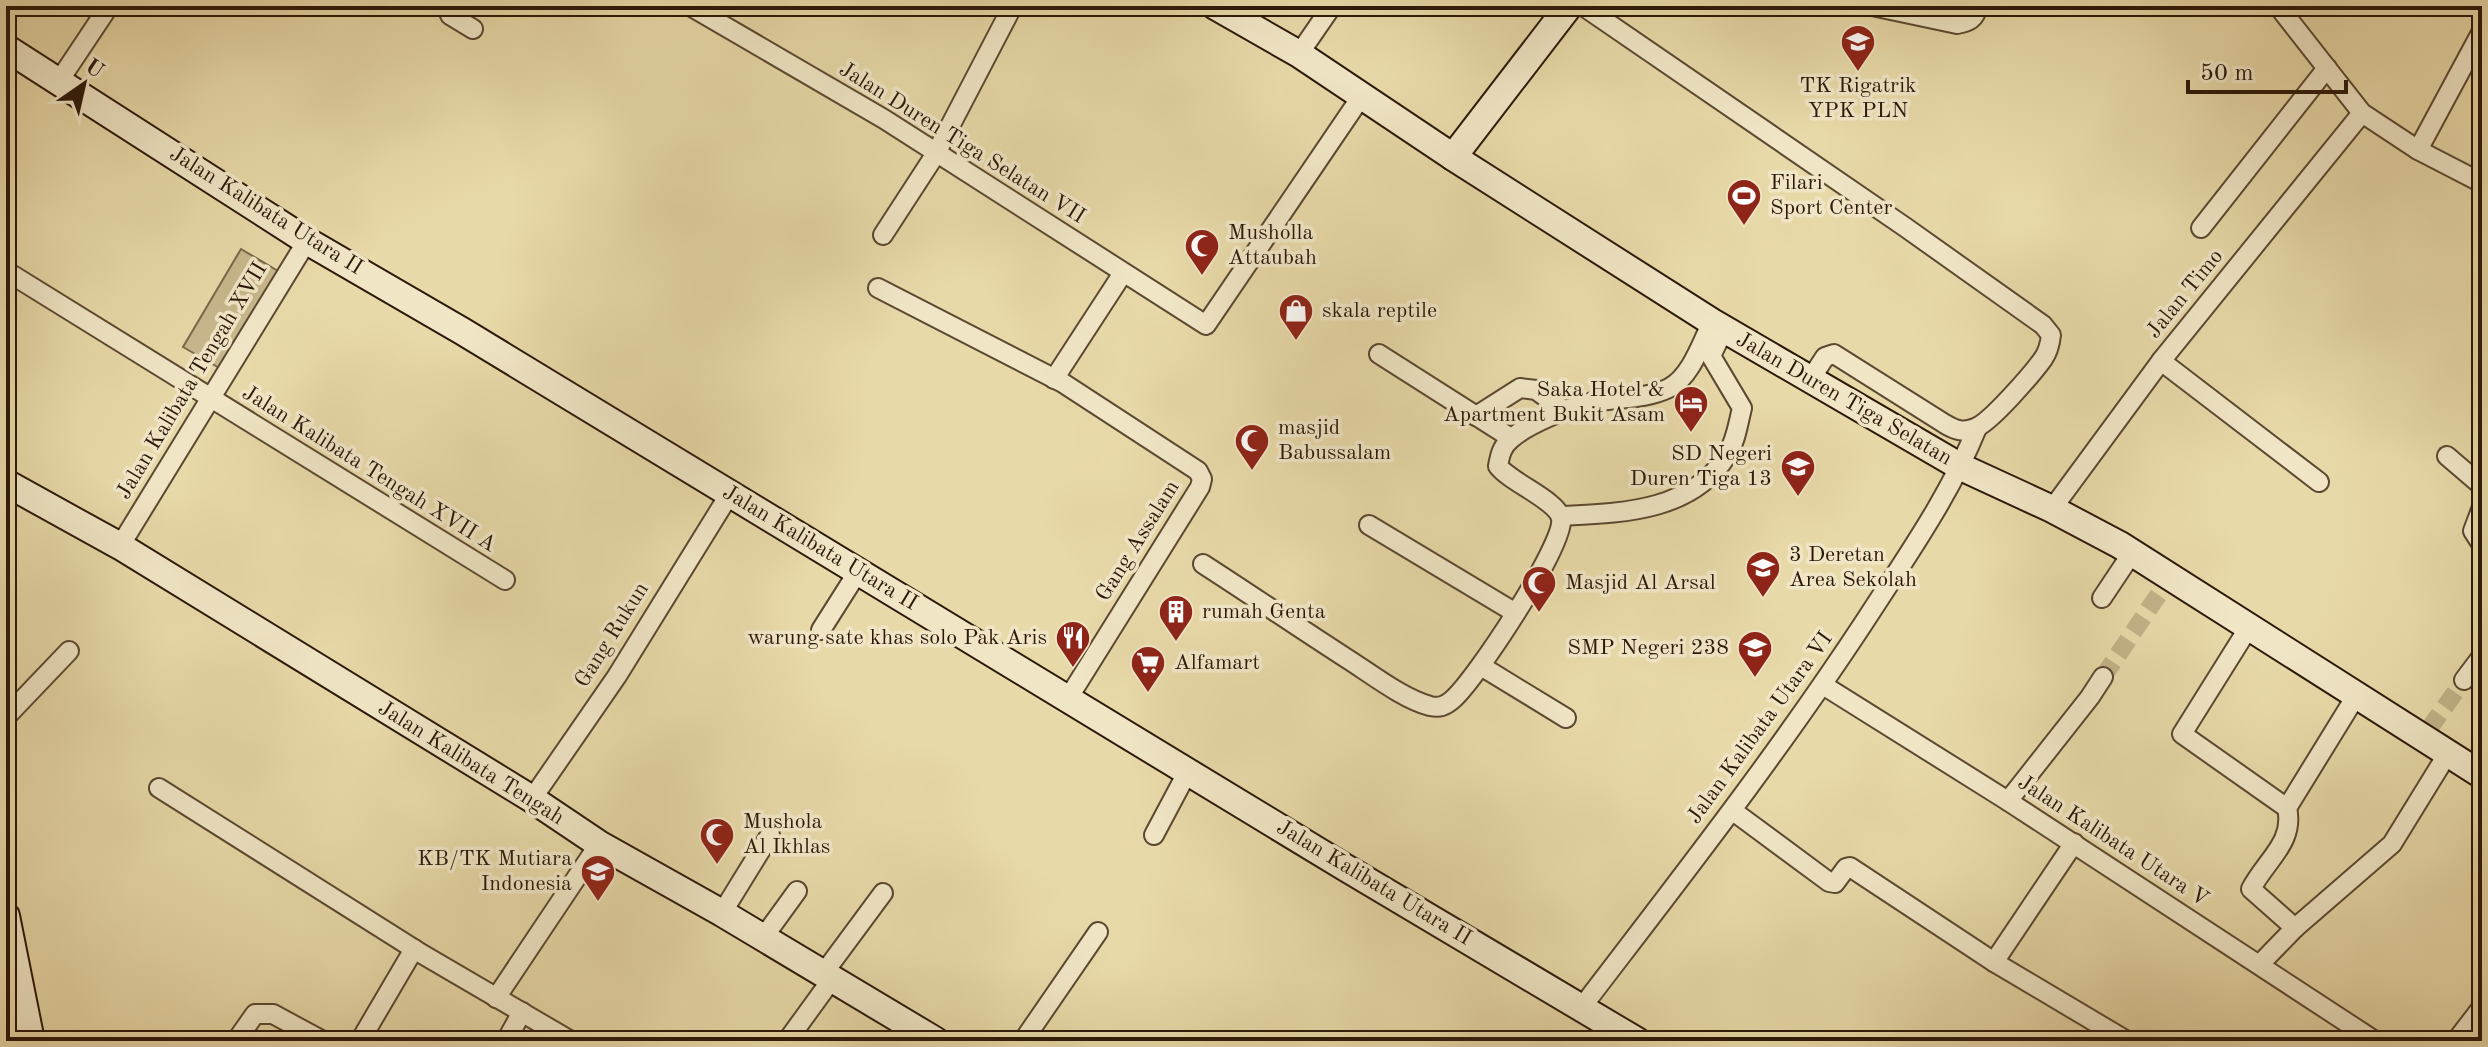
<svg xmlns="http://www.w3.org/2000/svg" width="2488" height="1047" font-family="'Old Standard TT',serif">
  <rect width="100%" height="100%" fill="#e8d9a8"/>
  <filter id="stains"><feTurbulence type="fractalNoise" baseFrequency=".0025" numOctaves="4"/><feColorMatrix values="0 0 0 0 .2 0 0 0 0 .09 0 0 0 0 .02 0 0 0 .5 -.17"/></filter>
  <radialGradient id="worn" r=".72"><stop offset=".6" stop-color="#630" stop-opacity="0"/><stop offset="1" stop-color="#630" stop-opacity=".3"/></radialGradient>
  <!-- green -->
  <polygon fill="#c8b88d" stroke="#7a684b" stroke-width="2" points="241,249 278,271 221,369 183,347"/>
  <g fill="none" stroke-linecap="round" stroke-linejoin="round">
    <!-- street-tunnel -->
    <g stroke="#c2b288" stroke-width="18" stroke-dasharray="18 9" stroke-linecap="butt">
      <polyline points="2103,677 2171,576"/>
      <polyline points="2429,729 2464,680"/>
    </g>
    <defs>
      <g id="street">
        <polyline points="447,6 450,15 473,29"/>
        <polyline points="690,6 884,119 1206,325 1363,94"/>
        <path d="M1583,6l322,221 138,98 8,10c-1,9 -3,17 -8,24 -11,15 -53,64 -68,69 -12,5 -20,2 -30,-4l-111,-70 -9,3 -15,23"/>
        <path d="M1872,6l85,18c12,-2 18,-5 21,-18"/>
        <polyline points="2278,6 2362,113 2418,150 2482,183"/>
        <polyline points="1299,54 1332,6"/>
        <polyline points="59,81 109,6"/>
        <polyline points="2418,150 2482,31"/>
        <polyline points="2201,228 2327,68"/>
        <polyline points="883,235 935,155 1010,11"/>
        <polyline points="6,271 505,580"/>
        <polyline points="878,288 1063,383 1198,471 1202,479 1200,487 1069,697"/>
        <polyline points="1379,354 1511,438"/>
        <polyline points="2161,361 2319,482"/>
        <polyline points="1054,379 1123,273"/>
        <polyline points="1476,416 1520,388 1536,390 1565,411"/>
        <polyline points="2447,456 2482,486"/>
        <polyline points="2482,507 2473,531 2482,545"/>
        <polyline points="2052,509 2161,361 2362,113"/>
        <path d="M1561,516c60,-3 131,-4 166,-61 9,-14 11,-31 15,-47l-31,-52 13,-27"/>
        <polyline points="1369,525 1514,612"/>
        <polyline points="120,546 307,241"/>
        <path d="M1203,564c48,31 95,63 143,94 24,15 57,41 84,48 10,2 15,0 22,-6 23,-19 113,-156 109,-181 -2,-18 -50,-36 -63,-53 2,-11 4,-20 13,-27 15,-14 58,-32 78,-36 26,-6 56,-3 80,-15 22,-11 33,-46 43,-66"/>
        <polyline points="2102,598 2132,553"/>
        <path d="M2249,627l-67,107 105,74c8,34 -21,52 -36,81l44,39"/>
        <polyline points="821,630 859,570"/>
        <polyline points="1481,666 1566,718"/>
        <polyline points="2464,680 2482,656"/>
        <polyline points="1823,685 2008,801 2375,1041"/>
        <polyline points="6,717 69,651"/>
        <polyline points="159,788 422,954 571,1041"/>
        <polyline points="532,799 617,676 729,495"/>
        <polyline points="2008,801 2090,697 2103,677"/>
        <polyline points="2287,808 2356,696"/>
        <polyline points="1733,811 1829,882 1835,883 1846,868 1850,867 1994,962 2127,1041"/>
        <polyline points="1154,835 1188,771"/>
        <polyline points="722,913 770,835"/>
        <polyline points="763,938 797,891"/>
        <polyline points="1994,962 2074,843"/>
        <polyline points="2260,964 2295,928 2392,844 2448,753"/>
        <polyline points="823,974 883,893"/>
        <polyline points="496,998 599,844"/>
        <path d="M1582,1007c97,-127 195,-252 283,-386 40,-62 84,-124 112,-193"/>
        <polyline points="236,1041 255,1014 273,1014 323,1041"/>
        <polyline points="360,1041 414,949"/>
        <polyline points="506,1041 522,1012"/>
        <polyline points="787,1041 832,979"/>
        <polyline points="1023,1041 1098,932"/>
        <polyline points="2456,1041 2482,1007"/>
      </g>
      <g id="secondary">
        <polyline points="1215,6 1299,54 1453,157 1712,322 1961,467 2052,509 2120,545 2482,775"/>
        <polyline points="6,48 307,241 462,331 1346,868 1637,1041"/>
        <polyline points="1453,157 1569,6"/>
        <polyline points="6,483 120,546 532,799 599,844 722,913 936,1041"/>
        <polyline points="6,916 31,1041"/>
      </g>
    </defs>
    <!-- street casing -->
    <use href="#street" stroke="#5b4831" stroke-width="22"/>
    <!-- secondary casing -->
    <use href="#secondary" stroke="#2c1809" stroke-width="30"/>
    <!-- street -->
    <use href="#street" stroke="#f0e6c6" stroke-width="18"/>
    <!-- secondary -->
    <use href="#secondary" stroke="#f0e6c6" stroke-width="26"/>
  </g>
  <!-- icons -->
  <defs>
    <symbol id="school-pin" viewBox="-11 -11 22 30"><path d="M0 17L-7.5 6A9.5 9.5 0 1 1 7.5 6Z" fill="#8f2418" stroke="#f0e6c6"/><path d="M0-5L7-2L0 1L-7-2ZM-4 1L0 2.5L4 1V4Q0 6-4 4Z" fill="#fff"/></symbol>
    <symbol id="stadium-pin" viewBox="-11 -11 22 30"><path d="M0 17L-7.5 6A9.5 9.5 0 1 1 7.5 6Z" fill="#8f2418" stroke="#f0e6c6"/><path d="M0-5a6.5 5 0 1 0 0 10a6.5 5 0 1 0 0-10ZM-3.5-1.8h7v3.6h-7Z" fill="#fff"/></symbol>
    <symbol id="mosque-pin" viewBox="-11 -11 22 30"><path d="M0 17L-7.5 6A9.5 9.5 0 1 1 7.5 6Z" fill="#8f2418" stroke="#f0e6c6"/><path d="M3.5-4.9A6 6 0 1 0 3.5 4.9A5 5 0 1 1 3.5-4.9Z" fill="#fff"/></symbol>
    <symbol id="shop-pin" viewBox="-11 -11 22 30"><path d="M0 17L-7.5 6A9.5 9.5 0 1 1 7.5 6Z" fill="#8f2418" stroke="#f0e6c6"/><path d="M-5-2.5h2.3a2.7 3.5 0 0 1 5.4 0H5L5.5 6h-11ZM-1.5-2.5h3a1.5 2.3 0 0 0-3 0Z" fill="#fff"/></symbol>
    <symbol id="hotel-pin" viewBox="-11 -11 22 30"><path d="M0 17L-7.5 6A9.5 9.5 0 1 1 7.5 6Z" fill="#8f2418" stroke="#f0e6c6"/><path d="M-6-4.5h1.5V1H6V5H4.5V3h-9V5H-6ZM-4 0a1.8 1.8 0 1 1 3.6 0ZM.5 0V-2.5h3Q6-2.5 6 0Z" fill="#fff"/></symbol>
    <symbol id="building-pin" viewBox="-11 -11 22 30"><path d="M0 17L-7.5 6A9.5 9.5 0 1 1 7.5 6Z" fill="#8f2418" stroke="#f0e6c6"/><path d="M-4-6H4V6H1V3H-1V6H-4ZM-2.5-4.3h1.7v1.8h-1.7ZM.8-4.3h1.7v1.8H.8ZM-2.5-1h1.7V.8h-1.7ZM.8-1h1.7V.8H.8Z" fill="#fff"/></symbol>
    <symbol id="restaurant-pin" viewBox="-11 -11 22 30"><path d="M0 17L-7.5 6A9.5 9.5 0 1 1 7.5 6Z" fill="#8f2418" stroke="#f0e6c6"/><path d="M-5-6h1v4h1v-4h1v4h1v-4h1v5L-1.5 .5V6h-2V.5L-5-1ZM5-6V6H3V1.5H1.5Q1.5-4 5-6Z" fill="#fff"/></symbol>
    <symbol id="supermarket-pin" viewBox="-11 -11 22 30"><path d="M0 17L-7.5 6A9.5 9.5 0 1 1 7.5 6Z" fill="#8f2418" stroke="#f0e6c6"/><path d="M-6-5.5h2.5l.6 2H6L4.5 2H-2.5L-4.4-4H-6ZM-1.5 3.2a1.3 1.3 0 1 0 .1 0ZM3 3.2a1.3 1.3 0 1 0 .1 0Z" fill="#fff"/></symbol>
  </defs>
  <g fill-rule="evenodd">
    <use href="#school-pin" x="1838" y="22" width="40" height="54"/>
    <use href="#stadium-pin" x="1724" y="176" width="40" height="54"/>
    <use href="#mosque-pin" x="1182" y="226" width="40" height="54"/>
    <use href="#shop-pin" x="1276" y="291" width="40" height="54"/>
    <use href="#hotel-pin" x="1671" y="383" width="40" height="54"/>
    <use href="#mosque-pin" x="1232" y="421" width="40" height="54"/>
    <use href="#school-pin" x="1778" y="447" width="40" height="54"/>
    <use href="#school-pin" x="1743" y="548" width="40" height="54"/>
    <use href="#mosque-pin" x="1519" y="563" width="40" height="54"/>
    <use href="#building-pin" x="1156" y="592" width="40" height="54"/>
    <use href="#restaurant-pin" x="1053" y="618" width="40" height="54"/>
    <use href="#school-pin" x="1735" y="628" width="40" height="54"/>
    <use href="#supermarket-pin" x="1128" y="643" width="40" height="54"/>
    <use href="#mosque-pin" x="697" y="815" width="40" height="54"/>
    <use href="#school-pin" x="578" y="852" width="40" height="54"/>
  </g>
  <g text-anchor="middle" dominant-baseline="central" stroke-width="7" stroke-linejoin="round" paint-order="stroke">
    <!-- poi labels -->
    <g font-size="22" fill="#2c1809" stroke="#f0e6c6" text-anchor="start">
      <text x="1858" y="86" text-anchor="middle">TK Rigatrik<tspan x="1858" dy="25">YPK PLN</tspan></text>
      <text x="1770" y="183">Filari<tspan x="1770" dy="25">Sport Center</tspan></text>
      <text x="1228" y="233">Musholla<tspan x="1228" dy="25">Attaubah</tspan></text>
      <text x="1322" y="311">skala reptile</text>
      <text x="1665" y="390" text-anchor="end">Saka Hotel &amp;<tspan x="1665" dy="25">Apartment Bukit Asam</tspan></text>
      <text x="1278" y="428">masjid<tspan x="1278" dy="25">Babussalam</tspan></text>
      <text x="1772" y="454" text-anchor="end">SD Negeri<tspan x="1772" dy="25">Duren Tiga 13</tspan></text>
      <text x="1789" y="555">3 Deretan<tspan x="1789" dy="25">Area Sekolah</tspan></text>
      <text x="1565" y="583">Masjid Al Arsal</text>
      <text x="1202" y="612">rumah Genta</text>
      <text x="1047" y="638" text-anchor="end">warung sate khas solo Pak Aris</text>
      <text x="1729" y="648" text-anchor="end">SMP Negeri 238</text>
      <text x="1174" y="663">Alfamart</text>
      <text x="743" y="822">Mushola<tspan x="743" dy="25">Al Ikhlas</tspan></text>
      <text x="572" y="859" text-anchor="end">KB/TK Mutiara<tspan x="572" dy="25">Indonesia</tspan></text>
    </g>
    <!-- street labels -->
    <g font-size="22" fill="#2c1809" stroke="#f0e6c6">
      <text transform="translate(962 143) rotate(32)">Jalan Duren Tiga Selatan VII</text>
      <text transform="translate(266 211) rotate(32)">Jalan Kalibata Utara II</text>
      <text transform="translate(2185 294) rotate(-51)">Jalan Timo</text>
      <text transform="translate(192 381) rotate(-59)">Jalan Kalibata Tengah XVII</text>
      <text transform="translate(1844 399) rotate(30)">Jalan Duren Tiga Selatan</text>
      <text transform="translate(369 469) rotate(32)">Jalan Kalibata Tengah XVII A</text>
      <text transform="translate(1138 541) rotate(-58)">Gang Assalam</text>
      <text transform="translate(820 548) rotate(31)">Jalan Kalibata Utara II</text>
      <text transform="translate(612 635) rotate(-58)">Gang Rukun</text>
      <text transform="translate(1760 728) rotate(-54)">Jalan Kalibata Utara VI</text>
      <text transform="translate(471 763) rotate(32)">Jalan Kalibata Tengah</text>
      <text transform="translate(2113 841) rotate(33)">Jalan Kalibata Utara V</text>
      <text transform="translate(1374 883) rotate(31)">Jalan Kalibata Utara II</text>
    </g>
  </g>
  <!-- margin -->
  <rect width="2488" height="1047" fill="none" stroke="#e8d9a8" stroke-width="32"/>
  <rect x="8" y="8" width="2472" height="1031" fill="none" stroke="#2c1809" stroke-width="4"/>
  <rect x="16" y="16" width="2456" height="1015" fill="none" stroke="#2c1809" stroke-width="2"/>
  <!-- north arrow -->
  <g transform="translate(84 84) rotate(34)" stroke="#f0e6c6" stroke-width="6" paint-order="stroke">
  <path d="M0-6L14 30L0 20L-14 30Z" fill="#2c1809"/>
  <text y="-12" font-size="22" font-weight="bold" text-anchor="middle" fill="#2c1809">U</text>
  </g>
  <!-- scale -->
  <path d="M2188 80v12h158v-12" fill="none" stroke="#2c1809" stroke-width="4"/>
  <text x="2200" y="80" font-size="24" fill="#2c1809" stroke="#f0e6c6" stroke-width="6" paint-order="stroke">50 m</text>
  <rect width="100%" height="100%" filter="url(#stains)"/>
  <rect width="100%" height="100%" fill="url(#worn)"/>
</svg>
